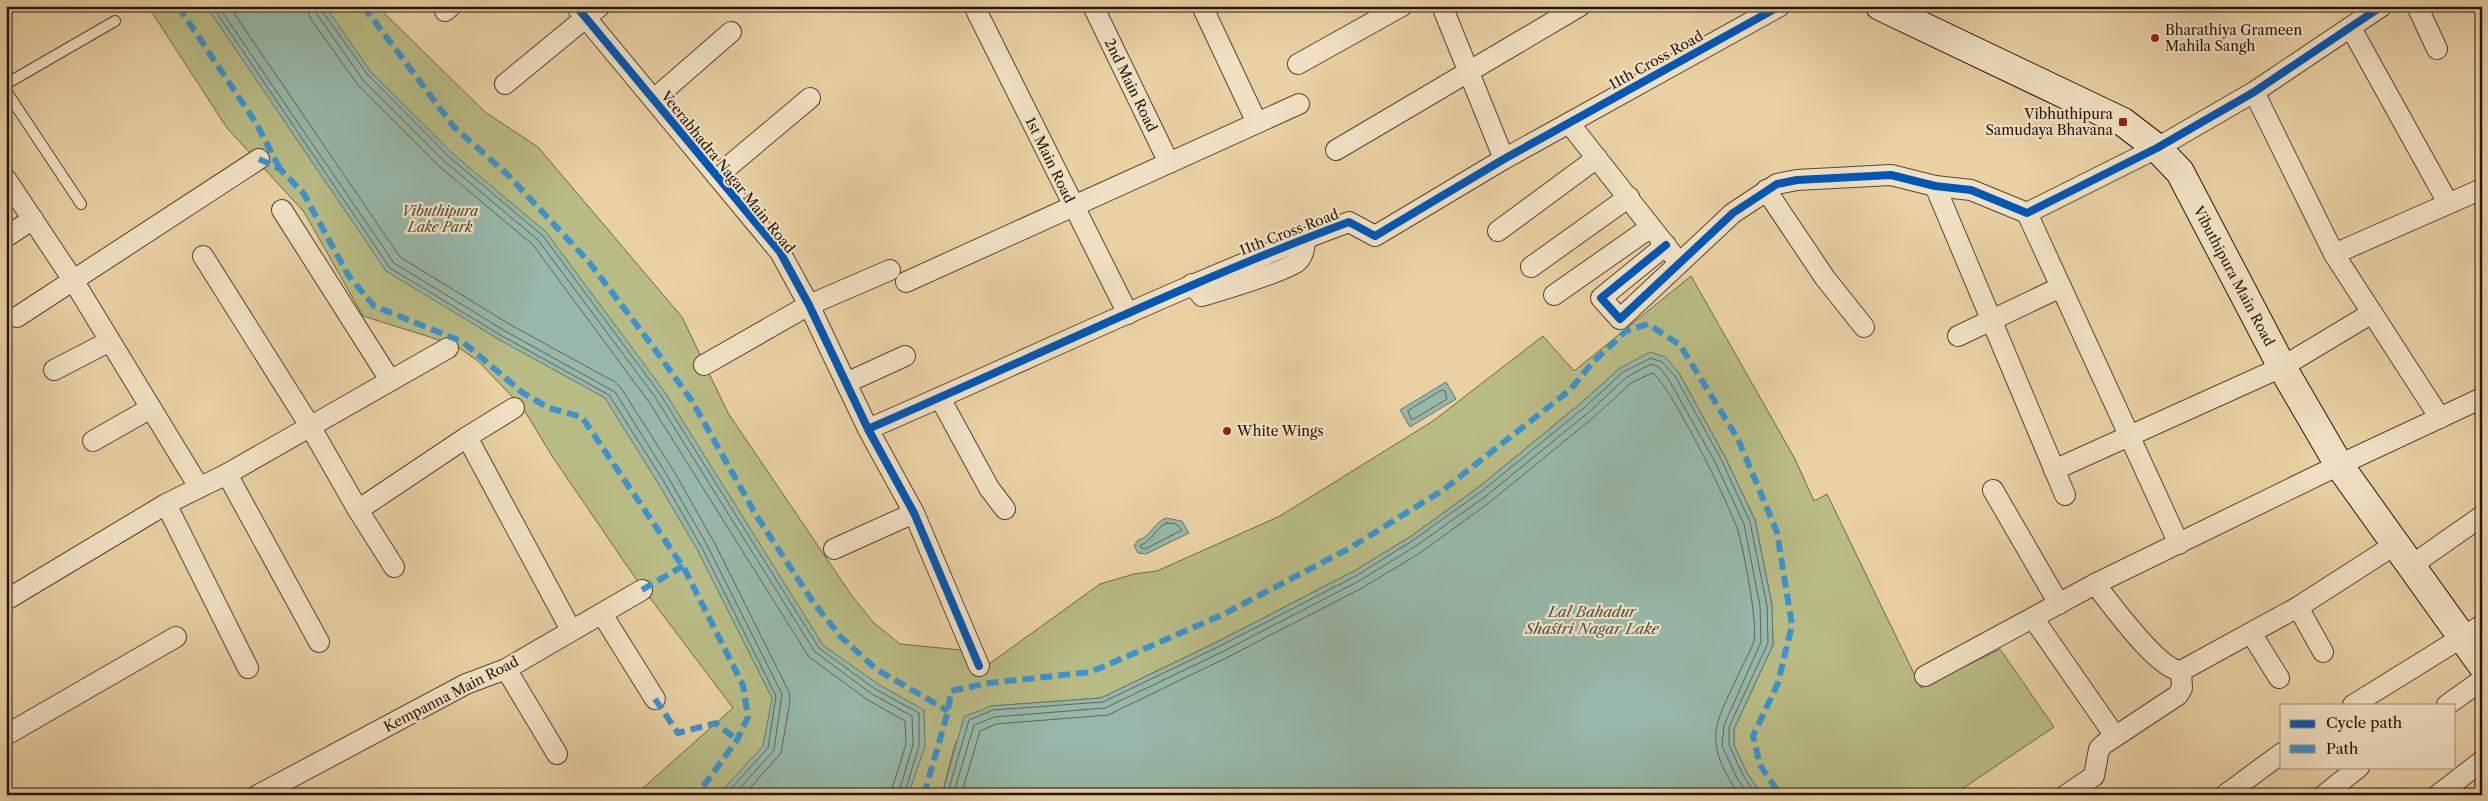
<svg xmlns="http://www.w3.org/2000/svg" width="2488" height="801" font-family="'Libre Caslon Text',serif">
  <rect width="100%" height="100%" fill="#e9d1a4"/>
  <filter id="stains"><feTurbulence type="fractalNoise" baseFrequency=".004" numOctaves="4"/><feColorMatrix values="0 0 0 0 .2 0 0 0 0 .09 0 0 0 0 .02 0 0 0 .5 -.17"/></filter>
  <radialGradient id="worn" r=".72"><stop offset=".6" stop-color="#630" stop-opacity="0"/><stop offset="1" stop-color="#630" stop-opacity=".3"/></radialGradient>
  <!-- green -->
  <polygon fill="#b9bb84" stroke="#6e6846" points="144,6 377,6 485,112 538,147 682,317 728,413 852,596 874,623 900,644 961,650 970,668 989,664 1100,584 1134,574 1157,571 1280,516 1433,421 1543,336 1574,371 1691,276 1795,459 1814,501 1827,494 1921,688 2000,649 2054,727 1953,795 1762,795 1747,773 1734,746 1734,729 1773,645 1772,605 1755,520 1725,457 1679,373 1620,368 1581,403 1479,487 1410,537 1354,571 1217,642 1101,698 991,706 955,744 942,795 635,795 733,708 638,582 552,456 523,408 478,361 455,345 363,316 304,212 227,128 153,14"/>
  <!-- water -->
  <g fill="#97b7a8" stroke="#697768">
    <polygon points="201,6 325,6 371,72 452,153 546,232 664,391 823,645 878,684 924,710 925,747 908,795 718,795 763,746 772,698 698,551 658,483 605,398 500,340 386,271 213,16"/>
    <polygon points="1650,352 1665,357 1679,373 1725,457 1755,520 1772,605 1773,645 1734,729 1734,745 1747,773 1762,795 942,795 964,717 991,706 1101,698 1217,642 1354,571 1410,537 1479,487 1581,403 1620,368"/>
    <polygon points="1446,382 1456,399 1410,427 1400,410"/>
    <path d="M1166,518l16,3 7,12 -43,21 -8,-1 -4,-7 4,-6c13,-3 15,-17 28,-22z"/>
  </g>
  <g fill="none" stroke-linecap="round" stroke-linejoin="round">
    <!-- shore -->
    <g stroke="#5e6658" stroke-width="1">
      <polyline points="209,6 217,13 390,268 502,336 609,395 663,480 702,548 776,696 768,748 725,795"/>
      <polyline points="218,6 394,263 505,331 615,392 668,477 707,545 782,694 774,750 734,795"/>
      <polyline points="229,6 400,257 509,324 615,382 621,388 675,473 714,542 789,692 790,701 781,753 744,795"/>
      <polyline points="307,6 310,18 358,85 439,166 533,245 649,402 809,657 868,700 905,721 906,744 890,795"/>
      <polyline points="315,6 317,14 363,80 444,161 538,240 655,397 815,652 872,694 912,716 913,745 898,795"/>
      <polyline points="321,6 322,11 368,75 448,156 543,236 660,394 819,648 875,689 919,713 919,746 904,795"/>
      <polygon points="1442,390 1445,391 1447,399 1414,419 1411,419 1408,411"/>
      <path d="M1167,523l9,1 6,6 -37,19 -4,-1v-3c12,-4 14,-18 26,-22z"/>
      <polyline points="947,795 969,720 993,710 1103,702 1220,646 1356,576 1412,541 1482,491 1585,407 1623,372 1651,358 1662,362 1675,376 1721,459 1750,522 1767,606 1768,643 1729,727 1729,745 1743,775 1756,795"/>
      <polyline points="953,795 974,725 994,717 1105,708 1222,652 1359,581 1416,546 1486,496 1589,412 1627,377 1651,364 1659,367 1669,380 1715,462 1744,524 1760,606 1761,642 1724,725 1722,746 1737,778 1748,795"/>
      <path d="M961,795l19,-64 16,-7 112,-9 118,-57 136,-70 58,-35 70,-51 104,-85 37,-34 21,-10c17,9 75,128 84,152 7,18 22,99 18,116 -3,10 -9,19 -13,28 -26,57 -40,68 -2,126"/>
    </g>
    <defs>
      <g id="lane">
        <polyline points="6,84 115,21"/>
        <polyline points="6,91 81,204"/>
      </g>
      <g id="street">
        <polyline points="576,6 780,252 809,305 868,429 914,513 979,666"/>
        <polyline points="974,6 1128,314"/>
        <polyline points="1093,6 1169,163"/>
        <polyline points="1202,6 1257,123"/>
        <polyline points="1442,6 1504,159"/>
        <polyline points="2417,6 2437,49"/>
        <polyline points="445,11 451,6"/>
        <polyline points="2351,28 2448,203"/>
        <polyline points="1298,64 1402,6"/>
        <polyline points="505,84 600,6"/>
        <polyline points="2254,92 2334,254 2440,418"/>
        <polyline points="654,99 731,32"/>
        <polyline points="1569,123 1673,255"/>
        <polyline points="1336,150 1580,6"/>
        <polyline points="717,176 810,98"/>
        <polyline points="6,179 73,280 199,487"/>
        <polyline points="1935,186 2065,495"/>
        <polyline points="1766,190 1825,278 1864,327"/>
        <polyline points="282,210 390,380"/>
        <polyline points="2027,213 2179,544"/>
        <polyline points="1498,231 1597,158"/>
        <polyline points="6,237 33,219"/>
        <polyline points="1666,245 1601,298 1620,319 1733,213 1777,184 1797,180 1891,175 1935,186 1971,190 2027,213 2157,148 2254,92 2382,6"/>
        <polyline points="2334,254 2482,189"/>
        <polyline points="203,256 310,426 358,510 394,567"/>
        <polyline points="1531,267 1629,197"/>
        <polyline points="906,282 1299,104"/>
        <path d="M1192,284l10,12c17,-5 86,-25 96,-35 6,-6 7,-15 7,-23"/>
        <polyline points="1554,295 1651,227"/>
        <polyline points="17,317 259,159"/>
        <polyline points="1958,336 2061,287"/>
        <polyline points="704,365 809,305 890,270"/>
        <polyline points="54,370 110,341"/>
        <polyline points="846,383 905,356"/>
        <polyline points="940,398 989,488 1005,509"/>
        <path d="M868,429c160,-69 317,-146 481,-207l26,14 129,-77 276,-153"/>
        <polyline points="467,437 514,408"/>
        <polyline points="93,441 151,408"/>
        <polyline points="2054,470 2282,367 2372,313"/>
        <polyline points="227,474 319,642"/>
        <polyline points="1993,490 2059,604"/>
        <polyline points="166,504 248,668"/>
        <polyline points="358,510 467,437 571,630"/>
        <polyline points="834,549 914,513"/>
        <polyline points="2412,565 2482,516"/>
        <path d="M2095,584c17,21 62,85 86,87l117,-64 98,-63"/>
        <polyline points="6,600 166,504 227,474 448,348"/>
        <polyline points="2298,607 2323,652"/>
        <polyline points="602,614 655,699"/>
        <polyline points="2033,618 2115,736"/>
        <polyline points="2251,633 2279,678"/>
        <polyline points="506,669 557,754"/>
        <polyline points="1925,676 2095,584 2339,465 2482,398"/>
        <polyline points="2353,705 2482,625"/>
        <polyline points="2447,705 2482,680"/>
        <polyline points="6,735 176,637"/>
        <polyline points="258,795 466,684 506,669 642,590"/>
        <polyline points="2066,795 2094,776 2099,749 2104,744 2178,695 2182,688 2181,671"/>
        <polyline points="2225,795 2282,753"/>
        <polyline points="2324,795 2359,767"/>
        <polyline points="2438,795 2482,761"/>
      </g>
      <polyline id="secondary" points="1880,6 2123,122 2157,148 2180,172 2282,367 2339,465 2482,665"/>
    </defs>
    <!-- lane casing -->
    <use href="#lane" stroke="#55452f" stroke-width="12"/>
    <!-- street casing -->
    <use href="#street" stroke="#55452f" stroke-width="22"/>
    <!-- secondary casing -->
    <use href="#secondary" stroke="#241608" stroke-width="30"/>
    <!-- lane -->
    <use href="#lane" stroke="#f1e1c4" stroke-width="10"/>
    <!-- street -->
    <use href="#street" stroke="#f1e1c4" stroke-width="20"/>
    <!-- secondary -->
    <use href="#secondary" stroke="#f1e1c4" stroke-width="28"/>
    <!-- quiet -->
    <g stroke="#3b93d1" stroke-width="6" stroke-dasharray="12 6" stroke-linecap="butt">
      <polyline points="178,6 256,123 280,169"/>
      <polyline points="363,6 454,127 507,174 589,262 648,340 692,401 756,515 813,602 841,637 876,669 948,711"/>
      <polyline points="259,159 280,169 304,194 348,275 374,306 463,342 523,393 549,408 582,417 685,570 743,685 748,717 737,740 697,795"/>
      <polyline points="642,590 683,566"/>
      <polyline points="655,699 678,733 716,723 737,740"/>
      <polyline points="924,795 948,711 951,691 989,683 1091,672 1222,615 1350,548 1443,490 1570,390 1593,362 1626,331 1648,324 1680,345 1738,439 1777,532 1792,625 1778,683 1753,736 1760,765 1780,795"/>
    </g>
    <defs>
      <g id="cycleway">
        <polyline points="576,6 780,252 809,305 868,429 914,513 979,666"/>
        <polyline points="1666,245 1601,298 1620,319 1733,213 1777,184 1797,180 1891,175 1935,186 1971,190 2027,213 2157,148 2254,92 2382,6"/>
        <path d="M868,429c160,-69 317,-146 481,-207l26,14 129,-77 276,-153"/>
      </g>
    </defs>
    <!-- cycleway casing -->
    <use href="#cycleway" stroke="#f1e1c4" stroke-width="11"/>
    <!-- cycleway -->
    <use href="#cycleway" stroke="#0057b8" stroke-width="8"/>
  </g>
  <!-- markers -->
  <g fill="#8f2418" stroke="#f1e1c4" stroke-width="2">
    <circle cx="2155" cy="38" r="5"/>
    <rect x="2118" y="117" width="10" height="10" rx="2.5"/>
    <circle cx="1227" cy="431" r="5"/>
  </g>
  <g text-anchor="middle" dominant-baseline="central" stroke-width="4.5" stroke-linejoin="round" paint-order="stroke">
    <!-- poi labels -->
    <g font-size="14" fill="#241608" stroke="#f1e1c4" text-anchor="start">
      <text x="2165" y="30">Bharathiya Grameen<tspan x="2165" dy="16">Mahila Sangh</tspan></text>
      <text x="2113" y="114" text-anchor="end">Vibhuthipura<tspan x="2113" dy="16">Samudaya Bhavana</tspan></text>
      <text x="1237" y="431">White Wings</text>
    </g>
    <!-- street labels -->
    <g font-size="14" fill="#241608" stroke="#f1e1c4">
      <text transform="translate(1656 60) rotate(-29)">11th Cross Road</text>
      <text transform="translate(1131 85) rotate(64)">2nd Main Road</text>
      <text transform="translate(1050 160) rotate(64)">1st Main Road</text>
      <text transform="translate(728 172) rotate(51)">Veerabhadra Nagar Main Road</text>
      <text transform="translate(1289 232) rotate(-21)">11th Cross Road</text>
      <text transform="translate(2234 276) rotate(62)">Vibuthipura Main Road</text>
      <text transform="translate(451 694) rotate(-27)">Kempanna Main Road</text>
    </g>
    <!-- park labels -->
    <g font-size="14" font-style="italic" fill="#51482d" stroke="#f1e1c4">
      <text x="440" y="211">Vibuthipura<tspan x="440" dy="16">Lake Park</tspan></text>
    </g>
    <!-- water labels -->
    <g font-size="15" font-style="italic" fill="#4c4e40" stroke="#f1e1c4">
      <text x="1592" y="611">Lal Bahadur<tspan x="1592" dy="17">Shastri Nagar Lake</tspan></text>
    </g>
  </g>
  <!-- margin -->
  <rect width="2488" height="801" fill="none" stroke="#e9d1a4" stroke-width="25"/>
  <rect x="8" y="8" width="2473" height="786" fill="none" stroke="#241608" stroke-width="2.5"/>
  <rect x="12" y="12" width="2463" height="776" fill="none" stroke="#241608"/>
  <!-- legend -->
  <rect x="2280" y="704" width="175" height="65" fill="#f1e1c4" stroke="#9f9079"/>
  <rect x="2290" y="720" width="25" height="8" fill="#0057b8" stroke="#9f9079"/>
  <text x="2326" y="728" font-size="15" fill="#241608">Cycle path</text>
  <rect x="2290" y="745" width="25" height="8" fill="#3b93d1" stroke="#9f9079"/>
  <text x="2326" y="754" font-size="15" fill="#241608">Path</text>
  <rect width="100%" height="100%" filter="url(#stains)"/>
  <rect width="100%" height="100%" fill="url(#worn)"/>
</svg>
